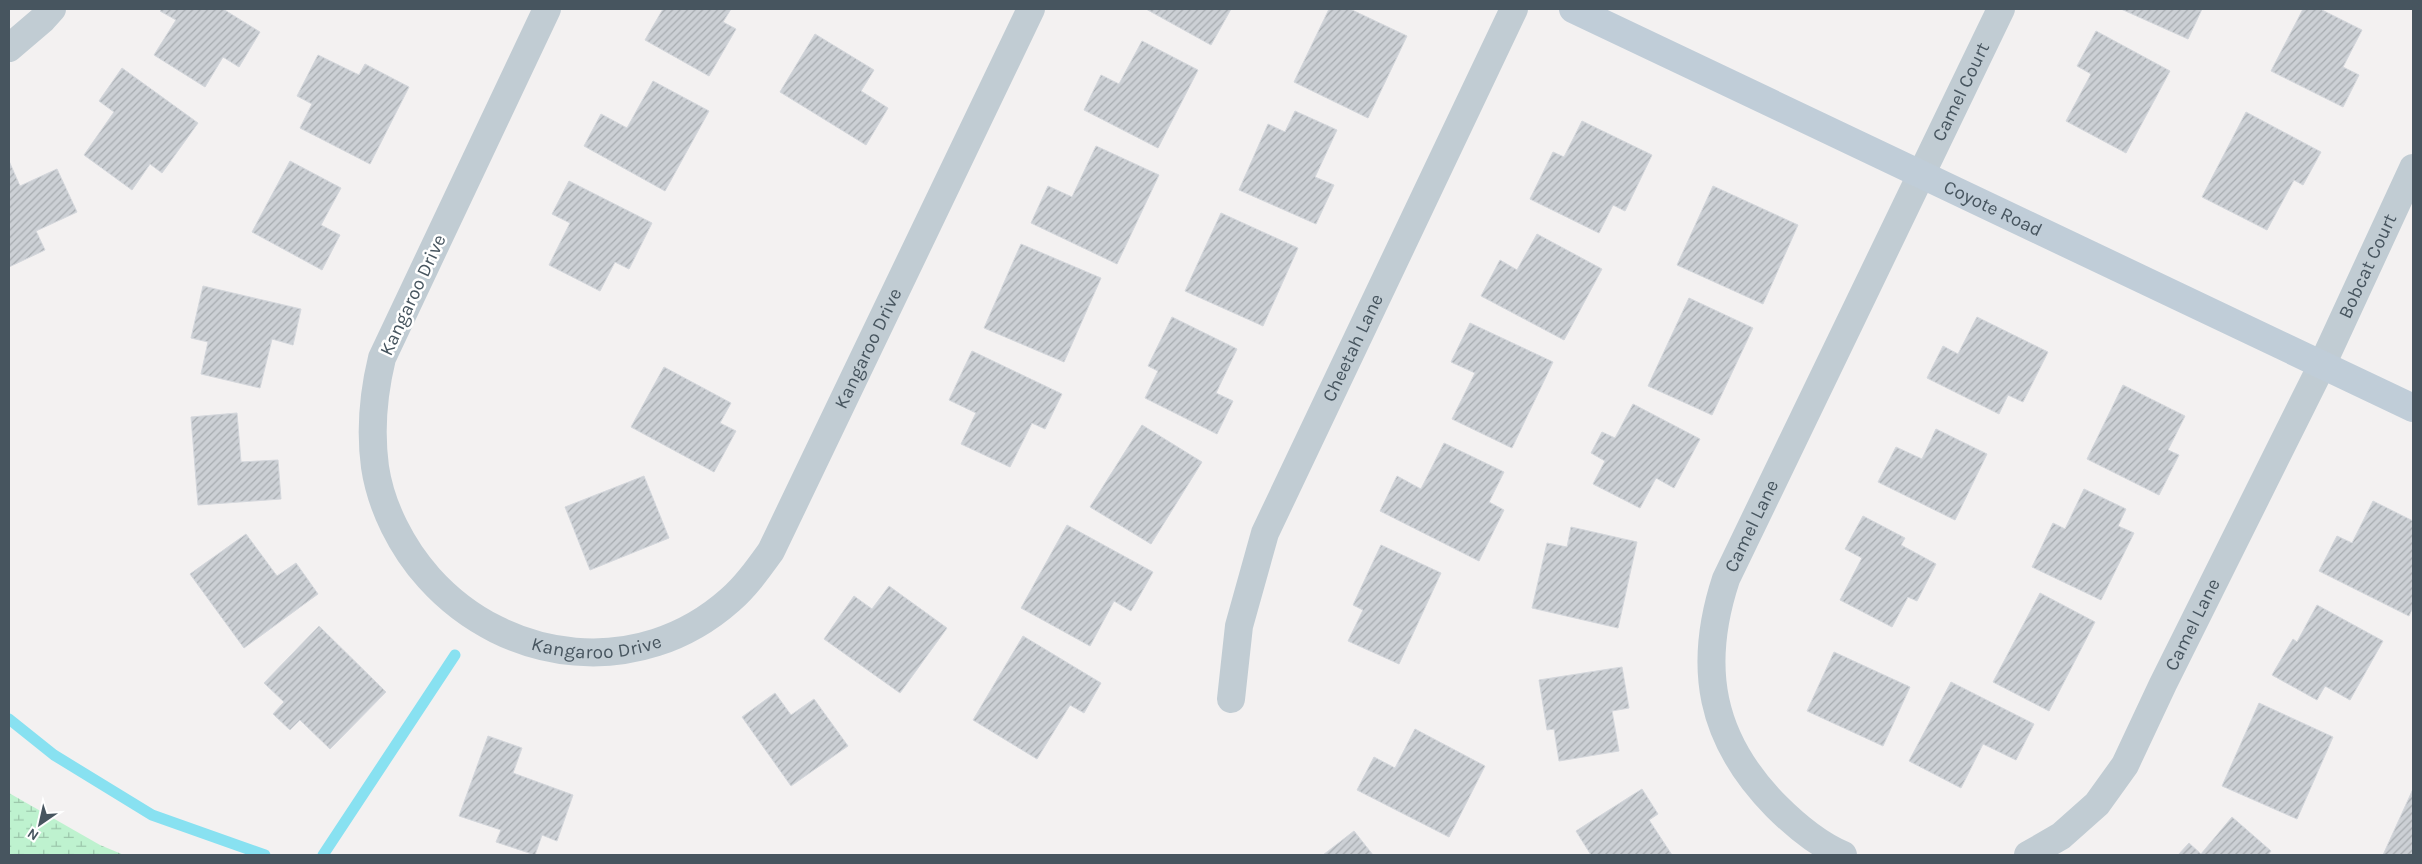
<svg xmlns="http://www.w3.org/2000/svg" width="2422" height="864" font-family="Karla,sans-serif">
  <defs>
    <pattern id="wetland-marsh" width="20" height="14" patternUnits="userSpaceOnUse" patternTransform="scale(1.25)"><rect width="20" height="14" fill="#bef2cf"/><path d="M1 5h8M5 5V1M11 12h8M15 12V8" fill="none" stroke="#9cc7ab"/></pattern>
    <pattern id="building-hatch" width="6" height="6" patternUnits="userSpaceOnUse" patternTransform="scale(1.25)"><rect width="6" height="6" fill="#ccd0d5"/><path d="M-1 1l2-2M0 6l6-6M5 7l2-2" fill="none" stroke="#a7acb0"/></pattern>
  </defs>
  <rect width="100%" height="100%" fill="#f3f1f1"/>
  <!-- wetland -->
  <polygon fill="url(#wetland-marsh)" points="9,793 100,845 124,855 9,855"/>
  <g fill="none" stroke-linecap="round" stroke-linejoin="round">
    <!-- stream -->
    <g stroke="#88e1f1" stroke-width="11">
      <polyline points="9,719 54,755 152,815 265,855"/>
      <polyline points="323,855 455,655"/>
    </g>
  </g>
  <!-- building -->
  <g fill="url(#building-hatch)" stroke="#d4d7dc">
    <polygon points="162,9 223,9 260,32 239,67 223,57 205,87 154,55 176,20 160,11"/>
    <polygon points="663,9 731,9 723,22 736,29 709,76 645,40"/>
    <polygon points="1146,9 1231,9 1211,45"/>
    <polygon points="1329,9 1350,9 1407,36 1368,118 1294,82"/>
    <polygon points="2121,9 2202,9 2188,39"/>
    <polygon points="2303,9 2320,9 2362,30 2343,67 2359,75 2343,107 2271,71"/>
    <polygon points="2096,31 2170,71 2126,153 2066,121 2091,74 2077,66"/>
    <polygon points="815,34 874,70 861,91 888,108 866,145 780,92"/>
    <polygon points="1142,41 1198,70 1158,148 1084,110 1101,75 1119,84"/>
    <polygon points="318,55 359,75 365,64 409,87 370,164 300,128 312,104 297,96"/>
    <polygon points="122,68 198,123 162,173 150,164 132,190 84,155 114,112 99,101"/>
    <polygon points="653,81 709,111 665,191 584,146 601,114 627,128"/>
    <polygon points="1295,111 1337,130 1315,177 1334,185 1316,224 1239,190 1268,124 1285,132"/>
    <polygon points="2246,112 2321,152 2303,185 2294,180 2267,230 2202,197"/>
    <polygon points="1582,121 1652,155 1625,211 1613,205 1599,233 1530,199 1553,152 1564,157"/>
    <polygon points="1096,146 1159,175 1117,264 1031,223 1048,186 1072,197"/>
    <polygon points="9,161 20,186 57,169 77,212 36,231 45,250 9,267"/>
    <polygon points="290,161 341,188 321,225 340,235 322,270 252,232"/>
    <polygon points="569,181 652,223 629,269 615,262 600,291 549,265 570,223 552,214"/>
    <polygon points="1713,186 1798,225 1763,304 1677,265"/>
    <polygon points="1221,213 1298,248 1263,326 1185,291"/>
    <polygon points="1537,234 1602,269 1564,340 1481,296 1500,260 1517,270"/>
    <polygon points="1021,244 1101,278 1064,362 984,328"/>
    <polygon points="203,286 301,309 293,345 272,339 260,388 201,374 208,342 191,338"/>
    <polygon points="1689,298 1753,328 1712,415 1648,386"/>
    <polygon points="1172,317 1237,349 1216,393 1233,401 1217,434 1145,398 1158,371 1148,366"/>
    <polygon points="1977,317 2048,352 2023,402 2008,395 1999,414 1927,378 1943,346 1958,354"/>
    <polygon points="1470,323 1553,362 1512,448 1452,419 1475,373 1451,362"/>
    <polygon points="972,351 1062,394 1045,429 1032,423 1010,467 961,444 976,413 949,400"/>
    <polygon points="664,367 731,403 720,423 736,431 714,472 631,427"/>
    <polygon points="2123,385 2185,416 2168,450 2179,455 2159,495 2087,459"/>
    <polygon points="1633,404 1700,439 1674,488 1656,478 1640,508 1593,484 1605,461 1591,453 1602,432 1615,438"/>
    <polygon points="237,413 241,462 278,460 281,499 198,505 191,417"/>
    <polygon points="1142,425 1202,462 1151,544 1090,507"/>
    <polygon points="1936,429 1987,454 1955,520 1878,482 1896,447 1922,459"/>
    <polygon points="1444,443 1504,472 1489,502 1504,510 1479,561 1380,511 1397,476 1421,489"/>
    <polygon points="644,476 669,538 590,570 565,507"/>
    <polygon points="2084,489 2126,509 2118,526 2134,533 2101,600 2032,567 2053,523 2065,529"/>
    <polygon points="2373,501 2413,521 2413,607 2409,616 2319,571 2337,536 2352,543"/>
    <polygon points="1863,516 1905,538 1901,545 1936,564 1917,601 1908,597 1892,627 1840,600 1862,558 1845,549"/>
    <polygon points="1067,525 1153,572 1131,611 1114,601 1090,646 1021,608"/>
    <polygon points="1571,527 1637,542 1618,628 1532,608 1547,543 1567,547"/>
    <polygon points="246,534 277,576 296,563 318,594 244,648 190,574"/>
    <polygon points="1381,545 1441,573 1399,664 1348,641 1363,610 1353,605"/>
    <polygon points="889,586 947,628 900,693 824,639 854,596 872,609"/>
    <polygon points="2040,593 2095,622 2049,711 1993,682"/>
    <polygon points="2317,605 2383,641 2350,700 2325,686 2317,700 2272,675 2293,639 2297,642"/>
    <polygon points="319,626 386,692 330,749 300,720 290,730 273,714 284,702 264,683"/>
    <polygon points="1023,636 1101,683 1084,713 1070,705 1037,759 973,720"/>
    <polygon points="1834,652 1910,687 1883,746 1807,711"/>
    <polygon points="1622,667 1629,708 1612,711 1619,751 1559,761 1554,729 1547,730 1539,680"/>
    <polygon points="1951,682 2034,724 2016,760 1983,744 1961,788 1909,761"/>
    <polygon points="775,693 791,715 814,699 848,746 791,786 742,717"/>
    <polygon points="2259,703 2333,737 2297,819 2222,786"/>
    <polygon points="1415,729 1485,766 1449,837 1357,790 1374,757 1395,768"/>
    <polygon points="488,736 522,748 513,773 573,795 557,841 542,835 535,855 496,842 501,830 459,816"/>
    <polygon points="1642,789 1658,814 1649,820 1672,855 1591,855 1576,831"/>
    <polygon points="2413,789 2413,855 2383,855"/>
    <polygon points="2232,817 2271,851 2268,855 2178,855 2189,843 2201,854"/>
    <polygon points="1354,831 1373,855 1323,855"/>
  </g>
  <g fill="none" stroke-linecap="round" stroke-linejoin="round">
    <!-- street -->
    <g stroke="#c1ccd3" stroke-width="28">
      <path id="s1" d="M547,9l-165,349c-9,37 -12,72 -7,109 6,40 27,81 54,111 78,87 211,102 301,22 16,-14 28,-31 41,-49l260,-542"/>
      <polyline points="9,48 43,19 52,9"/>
      <path id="s2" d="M1231,699l8,-73 26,-93 249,-524"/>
      <path id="s3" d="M1843,855c-26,-11 -47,-29 -67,-49 -66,-67 -79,-139 -50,-227l275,-570"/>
      <path id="s4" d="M2028,855l33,-19 36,-32 28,-39 38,-81 159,-319 91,-197"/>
    </g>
    <!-- secondary -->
    <path stroke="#c0cdd8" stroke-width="28" id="s5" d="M1573,9l840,399"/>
  </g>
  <g text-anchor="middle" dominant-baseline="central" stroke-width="5" stroke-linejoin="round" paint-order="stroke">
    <!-- street labels -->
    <g font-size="19" fill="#47555f" stroke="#fff">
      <text stroke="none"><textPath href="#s3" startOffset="871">Camel Court</textPath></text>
      <text stroke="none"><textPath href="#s5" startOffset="465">Coyote Road</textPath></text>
      <text stroke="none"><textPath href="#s4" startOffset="689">Bobcat Court</textPath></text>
      <text transform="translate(413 295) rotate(-65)">Kangaroo Drive</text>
      <text stroke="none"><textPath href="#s2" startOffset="375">Cheetah Lane</textPath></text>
      <text stroke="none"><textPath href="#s1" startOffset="1245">Kangaroo Drive</textPath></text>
      <text stroke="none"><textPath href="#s3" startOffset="389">Camel Lane</textPath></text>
      <text stroke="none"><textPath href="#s4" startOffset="290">Camel Lane</textPath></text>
      <text stroke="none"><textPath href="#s1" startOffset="810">Kangaroo Drive</textPath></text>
    </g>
  </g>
  <!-- border -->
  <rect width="2422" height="864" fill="none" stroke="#47555f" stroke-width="20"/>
  <!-- north arrow -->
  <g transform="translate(40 824) rotate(214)" stroke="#ffffff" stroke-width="4" paint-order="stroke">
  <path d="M0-4L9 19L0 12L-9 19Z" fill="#47555f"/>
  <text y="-8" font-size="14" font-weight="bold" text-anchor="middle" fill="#47555f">N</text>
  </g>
</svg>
